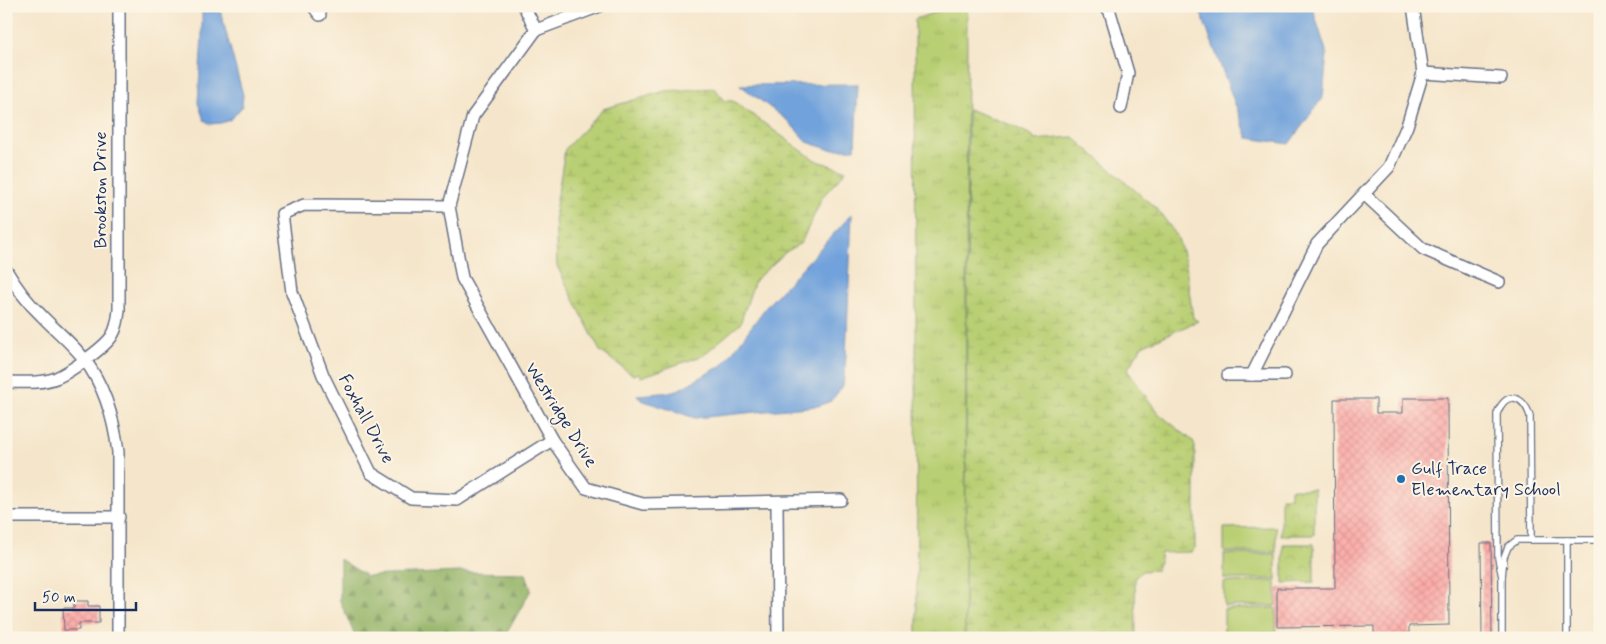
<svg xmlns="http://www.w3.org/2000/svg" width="1606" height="644" font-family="Mynerve,sans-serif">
  <defs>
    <pattern id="grass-tufts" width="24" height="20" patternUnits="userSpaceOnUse" patternTransform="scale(1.25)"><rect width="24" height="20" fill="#b9cf73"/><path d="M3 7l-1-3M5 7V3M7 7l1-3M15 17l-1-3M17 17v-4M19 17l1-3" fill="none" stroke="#9eb266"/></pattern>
    <pattern id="forest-firs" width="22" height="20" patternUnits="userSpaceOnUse" patternTransform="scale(1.25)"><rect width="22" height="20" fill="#92b265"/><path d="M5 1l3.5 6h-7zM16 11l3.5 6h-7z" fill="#769156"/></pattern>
    <pattern id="wetland-marsh" width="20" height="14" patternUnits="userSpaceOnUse" patternTransform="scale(1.25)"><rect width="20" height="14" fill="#b9cf73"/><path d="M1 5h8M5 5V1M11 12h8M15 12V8" fill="none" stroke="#9eb266"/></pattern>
    <pattern id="park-crowns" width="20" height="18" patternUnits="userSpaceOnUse" patternTransform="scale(1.25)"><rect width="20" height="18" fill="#b9cf73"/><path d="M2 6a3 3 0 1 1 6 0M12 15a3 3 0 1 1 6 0" fill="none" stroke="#9eb266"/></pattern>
    <pattern id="building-cross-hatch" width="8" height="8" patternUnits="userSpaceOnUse" patternTransform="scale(1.25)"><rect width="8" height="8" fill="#fca7a5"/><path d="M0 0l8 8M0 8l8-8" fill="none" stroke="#d79090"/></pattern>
  </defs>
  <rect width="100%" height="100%" fill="#fcf5e5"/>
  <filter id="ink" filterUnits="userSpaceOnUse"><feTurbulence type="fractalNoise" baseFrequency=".02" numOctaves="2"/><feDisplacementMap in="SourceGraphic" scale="10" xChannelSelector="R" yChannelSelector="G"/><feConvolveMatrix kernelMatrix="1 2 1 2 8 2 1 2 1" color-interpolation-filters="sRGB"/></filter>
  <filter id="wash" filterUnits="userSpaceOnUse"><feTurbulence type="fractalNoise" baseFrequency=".0096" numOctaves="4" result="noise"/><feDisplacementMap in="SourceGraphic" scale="20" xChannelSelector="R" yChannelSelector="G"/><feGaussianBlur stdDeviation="1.12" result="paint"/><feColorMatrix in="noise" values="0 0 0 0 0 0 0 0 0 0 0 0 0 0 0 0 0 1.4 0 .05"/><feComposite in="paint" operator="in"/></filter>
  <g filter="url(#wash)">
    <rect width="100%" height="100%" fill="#f5e6cb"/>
    <!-- grass -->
    <polygon fill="url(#grass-tufts)" stroke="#6a7f68" points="955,6 967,6 965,638 917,638 915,19"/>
    <!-- forest -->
    <polygon fill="url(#forest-firs)" stroke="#567062" points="340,559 366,576 460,572 526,573 531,590 504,638 356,638 340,601"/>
    <!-- wetland -->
    <g fill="url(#wetland-marsh)" stroke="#6a7f68">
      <polygon points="715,88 724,101 733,101 815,160 846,171 823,196 801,243 786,252 755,280 740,324 702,356 641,377 639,373 633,375 600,351 557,266 555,212 565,149 603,109 665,91"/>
      <polygon points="968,109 1011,125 1033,136 1034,140 1073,137 1158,210 1177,236 1185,261 1193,318 1198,321 1142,346 1127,370 1158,413 1193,441 1195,447 1195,548 1191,552 1161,553 1157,570 1142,571 1135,578 1136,638 965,638"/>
    </g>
    <!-- park -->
    <g fill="url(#park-crowns)" stroke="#6a7f68">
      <polygon points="1290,489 1314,489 1314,535 1281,535 1281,497 1290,497"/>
      <polygon points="1283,544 1314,544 1314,582 1283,583"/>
    </g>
    <!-- garden -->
    <g fill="#b9cf73" stroke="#6a7f68">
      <polygon points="1276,527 1276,552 1224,552 1224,528"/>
      <rect x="1224" y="554" width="52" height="25"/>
      <polygon points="1276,581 1276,606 1224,606 1224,582"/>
      <polygon points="1276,608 1276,633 1224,633 1224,609"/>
    </g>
    <!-- water -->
    <g fill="#71a2db" stroke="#46689c">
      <polygon points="202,6 219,6 243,95 242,107 230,120 221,123 210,124 204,120 198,103 202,35"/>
      <polygon points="1198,6 1312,6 1327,54 1323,97 1289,144 1248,138"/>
      <polygon points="858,84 855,149 828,149 807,142 788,121 740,85"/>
      <polygon points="852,214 846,357 843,386 831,401 818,406 695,418 641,400 637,395 674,392 723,365 766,307"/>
    </g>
    <g id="blocks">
      <!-- building -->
      <g fill="url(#building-cross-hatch)">
        <polygon points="1403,398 1448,398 1449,625 1409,626 1409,638 1374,638 1374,626 1277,627 1277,588 1335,588 1334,399 1376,399 1376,413 1403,413"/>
        <polygon points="1481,543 1491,543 1492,638 1482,638"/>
        <polygon points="74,601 88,601 88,606 99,606 99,623 79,623 79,630 64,630 63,608 74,608"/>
      </g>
    </g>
  </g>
  <g filter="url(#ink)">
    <use href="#blocks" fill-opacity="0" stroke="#676f84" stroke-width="1"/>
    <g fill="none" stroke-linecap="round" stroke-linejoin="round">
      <defs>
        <g id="lane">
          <polyline points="1567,540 1600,540"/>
          <path d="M1502,577l-4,-19 -1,-144c8,-23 26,-20 33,2l1,124"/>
          <polyline points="1502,638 1502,577 1504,557 1508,547 1517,540 1567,540 1567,638"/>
        </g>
        <g id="street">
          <polyline points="313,6 320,15"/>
          <polyline points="524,6 536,30"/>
          <polyline points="600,6 536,30 473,116 449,206 462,278 552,440 586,488 643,504 841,500"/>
          <polyline points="1106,6 1110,12 1128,73 1121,108"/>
          <polyline points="1423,73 1501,78"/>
          <polyline points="1364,194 1423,249 1499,282"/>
          <polyline points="449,206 304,205 282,214 292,292 323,375 371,473 411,498 457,500 552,440"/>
          <path d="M6,270c10,17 21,32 35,45 14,15 31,28 43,44 20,26 30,60 34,93v186"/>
          <polyline points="1228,375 1285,375"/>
          <polyline points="1252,375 1317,244 1389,167 1407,126 1423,73 1413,6"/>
          <path d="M6,382c16,0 35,2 50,-4 14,-6 48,-30 56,-42 5,-8 6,-17 7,-26v-304"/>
          <polyline points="777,502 778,638"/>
          <polyline points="6,517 119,517"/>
        </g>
      </defs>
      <!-- lane casing -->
      <use href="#lane" stroke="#676f84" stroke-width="8"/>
      <!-- street casing -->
      <use href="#street" stroke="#676f84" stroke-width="14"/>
      <!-- lane -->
      <use href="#lane" stroke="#fff" stroke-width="5.5"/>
      <!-- street -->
      <use href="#street" stroke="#fff" stroke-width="11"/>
    </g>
  </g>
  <!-- markers -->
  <circle fill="#1f6fb2" stroke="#fcf5e5" stroke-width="2" cx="1401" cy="479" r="5"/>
  <g text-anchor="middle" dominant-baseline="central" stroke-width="4" stroke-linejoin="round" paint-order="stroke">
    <!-- street labels -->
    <g font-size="18" fill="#1b2f5e" stroke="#fcf5e5">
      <text transform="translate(101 190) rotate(-90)">Brookston Drive</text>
      <text transform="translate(561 415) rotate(58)">Westridge Drive</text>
      <text transform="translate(366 419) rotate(62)">Foxhall Drive</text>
    </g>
    <!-- poi labels -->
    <g font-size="18" fill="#1b2f5e" stroke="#fcf5e5" text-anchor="start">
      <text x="1411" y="469">Gulf Trace<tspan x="1411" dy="21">Elementary School</tspan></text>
    </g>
  </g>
  <!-- margin -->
  <rect width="1606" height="644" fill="none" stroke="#fcf5e5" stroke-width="25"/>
  <!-- scale -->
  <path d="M35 602v8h101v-8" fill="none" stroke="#1b2f5e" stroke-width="2.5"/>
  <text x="42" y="602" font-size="15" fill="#1b2f5e" stroke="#fcf5e5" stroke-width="4" paint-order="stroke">50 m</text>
</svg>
